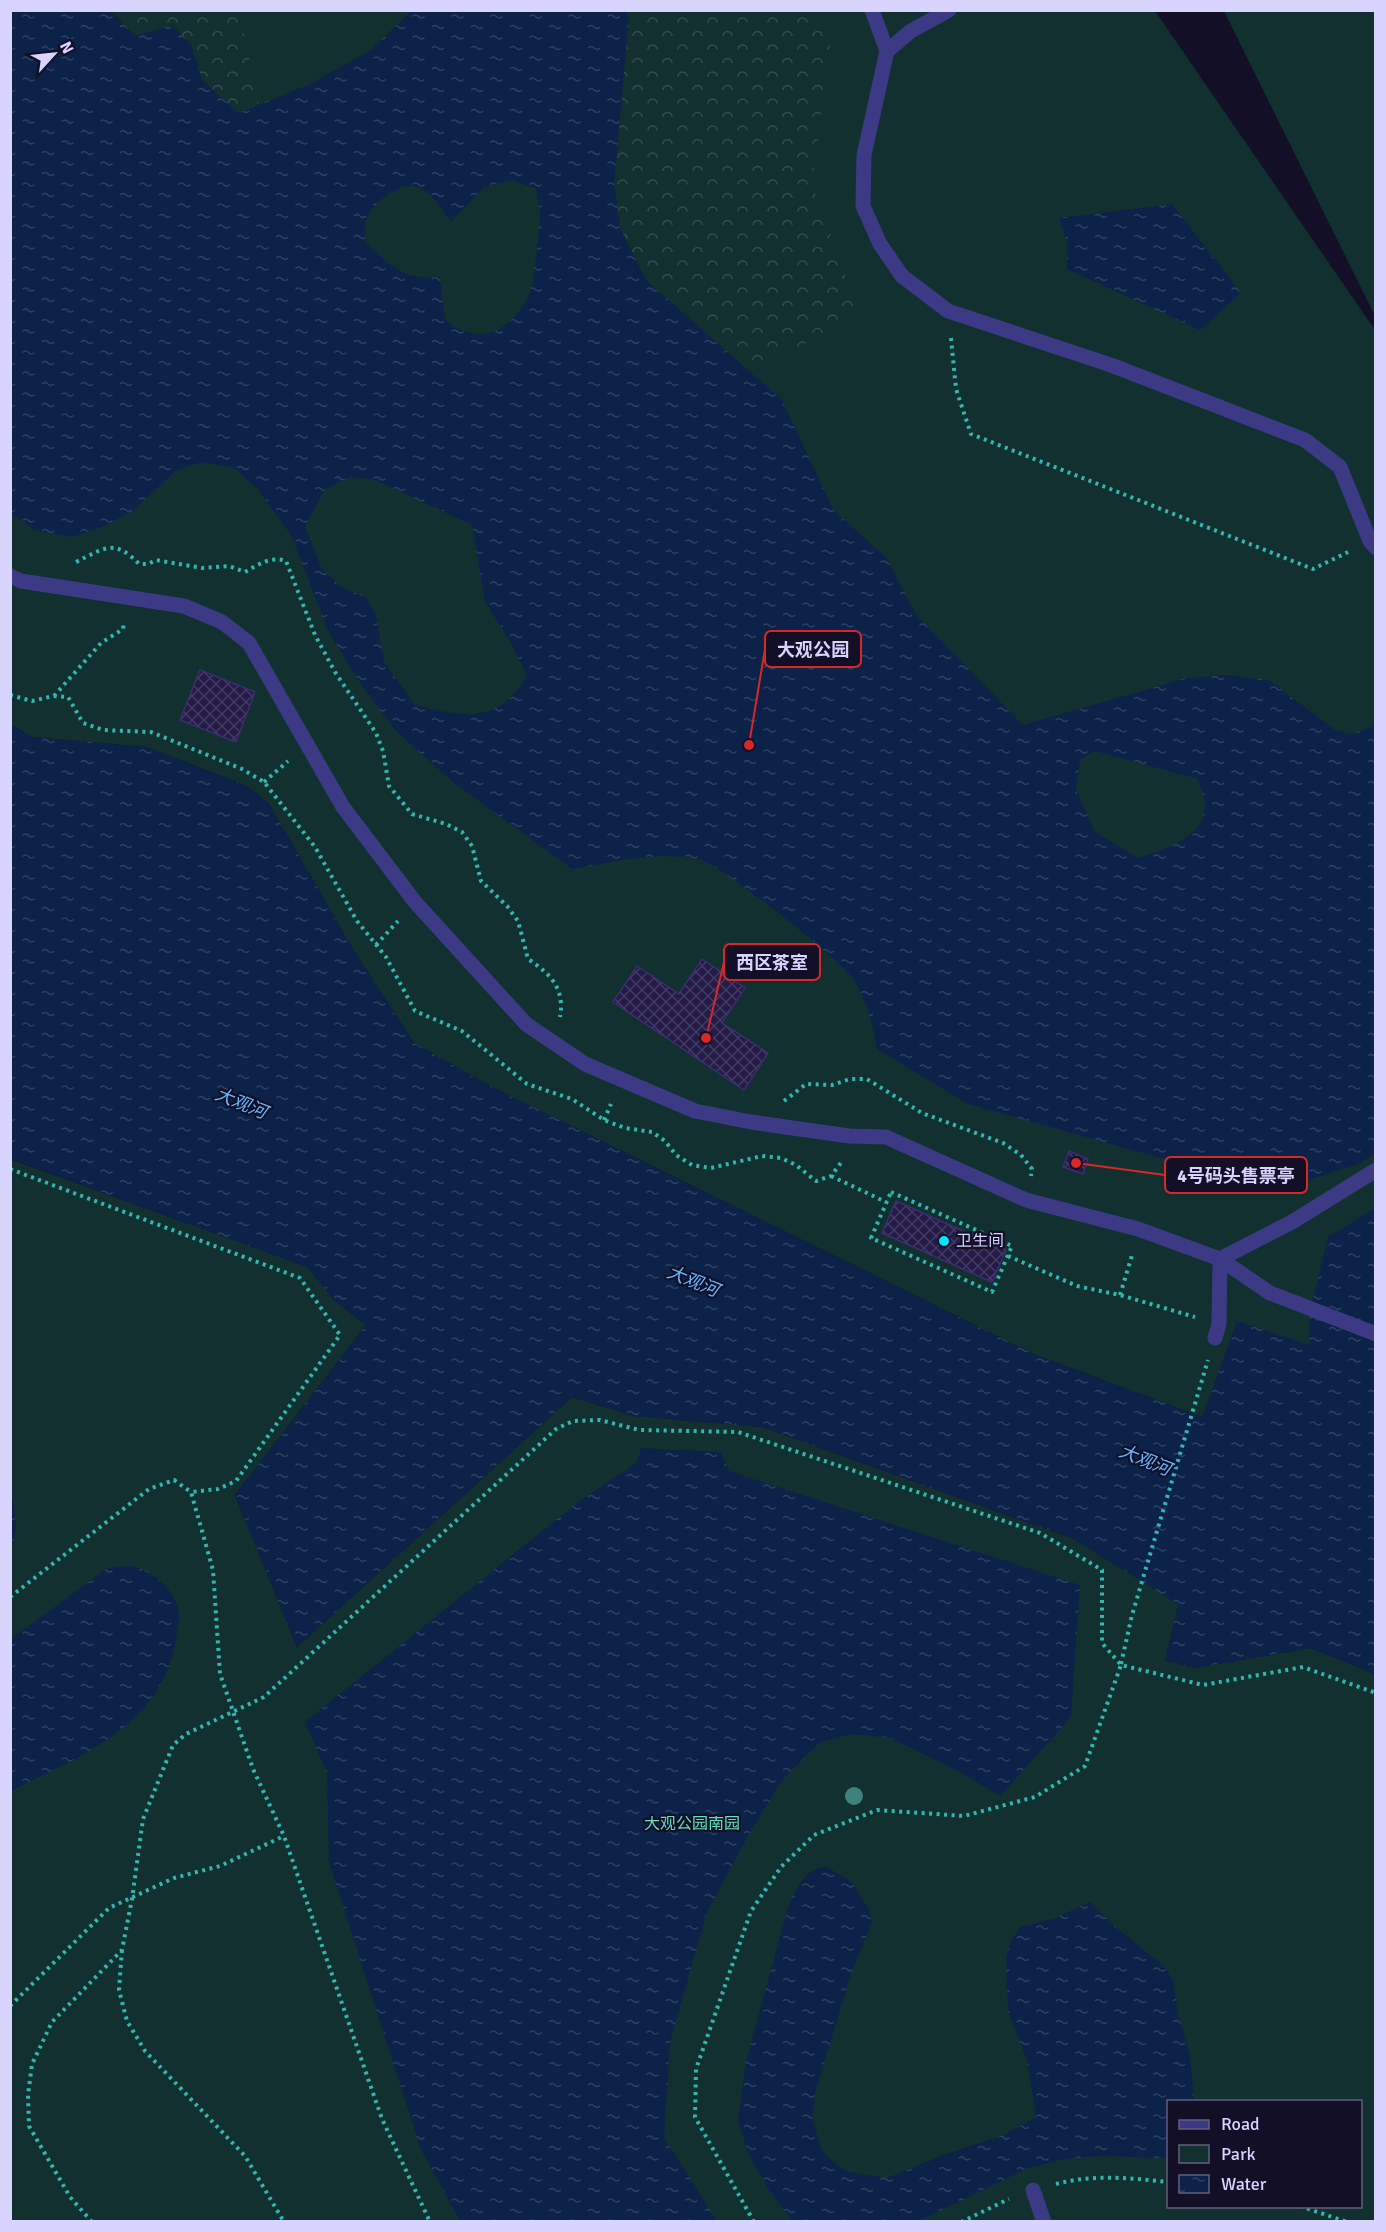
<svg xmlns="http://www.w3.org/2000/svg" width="1386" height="2232" font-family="Signika,'Noto Sans SC',sans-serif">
  <defs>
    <pattern id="forest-crowns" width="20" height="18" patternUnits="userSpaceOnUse" patternTransform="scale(1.5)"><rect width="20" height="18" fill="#12302f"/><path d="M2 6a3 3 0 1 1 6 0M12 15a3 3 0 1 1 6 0" fill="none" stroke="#344d4e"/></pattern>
    <pattern id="water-ripples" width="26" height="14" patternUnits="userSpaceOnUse" patternTransform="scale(1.5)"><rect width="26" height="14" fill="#0c2248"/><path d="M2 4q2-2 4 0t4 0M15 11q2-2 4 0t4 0" fill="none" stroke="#2f4163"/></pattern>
    <pattern id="building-cross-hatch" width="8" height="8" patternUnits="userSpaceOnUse" patternTransform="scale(1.5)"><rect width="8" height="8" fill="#241b47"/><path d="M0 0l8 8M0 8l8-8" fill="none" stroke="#433b63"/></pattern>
  </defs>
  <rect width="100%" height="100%" fill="#130f26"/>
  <!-- green -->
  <g fill="#12302f" fill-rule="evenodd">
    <polygon points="11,11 1155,11 1375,330 1375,1476 1202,1417 1036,1355 490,1086 414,1043 352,948 269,804 245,785 146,747 32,737 11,725"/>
    <polygon points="1224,11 1375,11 1375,316"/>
    <path d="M10,1159l298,108 27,34 31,24 -131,170 62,152 275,-250 62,19 128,11 312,112 105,65 -14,56 29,8 117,-20 64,26v547h-1364l-1,-668 6,-27 -6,-38zM1168,2102h192v104h-192z"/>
  </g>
  <!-- forest -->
  <g fill="url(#forest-crowns)">
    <polygon points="111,11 254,11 242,26 259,105 238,113 202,80 191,44 135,36"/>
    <polygon points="625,11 812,11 830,43 812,184 848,283 865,308 753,375 646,280 621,230 614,184 629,17"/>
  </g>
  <!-- water -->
  <g fill="url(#water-ripples)" fill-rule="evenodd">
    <path d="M11,10l100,1 24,25 37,-11 19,19 11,36 37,33 71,-29 61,-34 40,-39h214l4,6 -15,167 7,46 25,50 136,120 52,111 52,46 30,58 107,110 164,-47 39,-3 43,5 66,50 16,4 24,-8v427l-16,11 -57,18 -47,-2 -55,-11 -232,-65 -91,-55c-4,-23 -10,-48 -23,-69 -12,-19 -135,-117 -155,-121 -42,-8 -86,3 -127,10l-118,-86 -59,-53 -35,-47 -32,-52 -36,-94 -35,-49 -23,-20 -33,-6 -26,9 -41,39 -29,16 -33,11 -38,-7 -23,-17zM513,180l23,9c1,8 3,16 4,23 0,13 -6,73 -11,83 -18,37 -50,52 -84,25l-5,-43c-39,3 -48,-11 -75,-35 0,-6 -1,-14 0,-19 4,-18 36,-44 54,-35 15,7 23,21 32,34l33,-35zM350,477l23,2 99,46 13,77 26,41 16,32c-29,50 -63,42 -112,30l-31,-43 -8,-47 -10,-18 -25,-10 -20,-20 -16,-41 20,-37zM1095,751l103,28c2,8 8,20 7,28 -2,33 -42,42 -67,51l-43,-26 -19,-42 4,-30z"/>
    <polygon points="1172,204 1241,293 1200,330 1067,269 1067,243 1059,218"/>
    <polygon points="10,725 32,737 146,747 245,785 269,804 352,948 414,1043 490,1086 1036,1355 1202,1417 1237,1321 1309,1345 1309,1315 1328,1237 1375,1208 1375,1674 1311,1648 1194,1668 1165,1660 1178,1604 1074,1539 762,1427 634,1416 572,1397 297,1647 235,1495 366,1325 335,1301 307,1267 11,1159"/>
    <polygon points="641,1448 721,1452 729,1471 1080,1585 1071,1717 1000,1796 958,1771 890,1738 853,1734 820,1742 783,1779 750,1832 707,1912 670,2042 664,2137 717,2221 460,2221 421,2150 329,1862 327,1773 305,1722 577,1503 636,1463"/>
    <polygon points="11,1488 16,1526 11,1553 10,1553"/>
    <path d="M129,1566c21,2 40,19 48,38 5,12 0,27 -2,40 -14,82 -98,114 -164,147v-152l96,-71z"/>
    <path d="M827,1867l25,15 17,28 3,12 -21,52 -36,119 -3,25 9,31 13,14 15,9 38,6 56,-23 61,-20 32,-18 -9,-56 -19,-50 -2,-52 5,-18 9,-14 35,-9 35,-16 23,23 51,41 9,15 5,32 12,42 4,46 -26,1v56l-69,-2 -36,3 -37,10 -107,52h-127l-23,-31 -21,-37 -10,-33 8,-59 42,-153c7,-18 16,-40 39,-41z"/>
  </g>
  <!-- building -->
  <g fill="url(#building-cross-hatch)" stroke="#3b2d73" stroke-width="1.5">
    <polygon points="200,670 255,692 236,742 180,720"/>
    <polygon points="702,959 745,988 722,1023 768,1053 744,1090 613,1002 637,966 679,994"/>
    <polygon points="1069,1151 1088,1159 1083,1174 1063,1167"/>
    <polygon points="896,1201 1006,1250 992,1282 882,1233"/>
  </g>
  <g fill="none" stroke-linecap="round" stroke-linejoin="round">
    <!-- path -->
    <g stroke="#2fb8b0" stroke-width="4" stroke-dasharray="3 4.5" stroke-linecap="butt">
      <polyline points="951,338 956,389 971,434 1313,569 1348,552"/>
      <path d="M76,562c29,-14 38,-24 63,2h9l8,-4 46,8 27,-2 16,6c14,-8 26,-16 41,-11l29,74 20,37 41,61 7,18 6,35 23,28 34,10 16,8 10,14 9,35 26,25 11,15 10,38c23,15 37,30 32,58"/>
      <polyline points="10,695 32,701 53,696 68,697 83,723 103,730 151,732 242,769 264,782 315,847 357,921 386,957 415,1011 462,1031 527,1084 572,1099 604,1120 625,1128 652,1132 665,1141 676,1155 692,1165 711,1168 762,1156 781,1158 796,1165 816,1181 831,1176 843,1160"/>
      <polyline points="54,696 101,643 123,629 124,622"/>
      <polyline points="264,782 288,761"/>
      <polyline points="376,945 398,921"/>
      <polyline points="784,1101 806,1084 832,1085 850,1079 867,1079 922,1113 1003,1143 1021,1155 1032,1169 1031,1176"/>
      <polyline points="604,1120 611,1104"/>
      <polyline points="10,1169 300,1278 340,1335 236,1481 218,1489 191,1492"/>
      <polyline points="831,1176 886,1202"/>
      <polygon points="891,1192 1012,1246 992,1292 871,1238"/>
      <polyline points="1008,1256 1077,1286 1120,1295 1195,1317"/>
      <polyline points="1120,1295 1133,1252"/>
      <polyline points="10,1597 149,1489 174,1480 191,1492 213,1570 220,1674 253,1769 284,1836 382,2119 430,2222"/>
      <polyline points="1121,1664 1132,1615 1208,1360"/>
      <polyline points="122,1950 119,1990 127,2021 145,2051 245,2156 284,2222"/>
      <polyline points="10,2006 109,1908 174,1878 220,1866 284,1836"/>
      <path d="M1056,2184c37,-10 75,-6 112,-2"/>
      <polyline points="1300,2206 1347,2222"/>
      <polyline points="92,2222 70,2197 29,2126 28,2095 32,2064 52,2022 122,1950 132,1899 143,1819 173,1745 186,1734 264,1697 556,1429 573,1421 600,1420 639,1430 738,1432 1040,1533 1102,1570 1102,1643 1121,1665"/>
      <polyline points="754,2222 695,2117 696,2069 751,1911 781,1867 814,1835 877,1810 964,1816 1035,1797 1085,1766 1121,1665 1203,1685 1303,1667 1376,1693"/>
      <polyline points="961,2222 1009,2199"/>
    </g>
    <!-- lane -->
    <g stroke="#3d3a85" stroke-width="15">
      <polyline points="872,10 887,51 864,155 863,206 880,244 902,276 948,311 1111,365 1305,440 1340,467 1370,541 1376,548"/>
      <polyline points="887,51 911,31 949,10"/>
      <polyline points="10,576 21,581 184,606 222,622 249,643 343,807 415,902 526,1024 585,1064 695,1111 751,1122 849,1136 886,1137 1026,1200 1138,1229 1220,1259"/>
      <polyline points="1033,2190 1044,2222"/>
    </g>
    <!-- street -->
    <g stroke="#3d3a85" stroke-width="15">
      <polyline points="1220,1259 1292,1222 1376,1170"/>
      <polyline points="1220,1259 1270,1293 1376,1334"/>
      <polyline points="1215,1338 1219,1324 1220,1259"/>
    </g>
  </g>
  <!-- trees -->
  <circle fill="#3d827b" cx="854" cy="1796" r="9"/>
  <!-- markers -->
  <circle fill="#00e5ff" stroke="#130f26" stroke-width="2" cx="944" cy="1241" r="6"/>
  <g text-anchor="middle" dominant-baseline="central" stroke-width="4.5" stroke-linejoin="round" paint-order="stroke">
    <!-- poi labels -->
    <g font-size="16" fill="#d9d4ff" stroke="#130f26" text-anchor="start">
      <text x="956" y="1241">卫生间</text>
    </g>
    <!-- park labels -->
    <g font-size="16" fill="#5fe0c0" stroke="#130f26">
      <text x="692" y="1824">大观公园南园</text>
    </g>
    <!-- water labels -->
    <g font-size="18" font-style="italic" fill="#62b6ff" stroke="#130f26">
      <text transform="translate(241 1103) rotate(22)">大观河</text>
      <text transform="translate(693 1281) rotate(22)">大观河</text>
      <text transform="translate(1145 1460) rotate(22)">大观河</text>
    </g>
  </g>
  <!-- callouts -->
  <path fill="none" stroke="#d62828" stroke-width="2" d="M749 745L765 649M706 1038L724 962M1076 1163L1165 1175"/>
  <g fill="#d62828" stroke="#130f26" stroke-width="2">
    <circle cx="749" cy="745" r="6"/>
    <circle cx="706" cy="1038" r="6"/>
    <circle cx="1076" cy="1163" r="6"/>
  </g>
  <g fill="#130f26" stroke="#d62828" stroke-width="2">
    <rect x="765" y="631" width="96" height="36" rx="6"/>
    <rect x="724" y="944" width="96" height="36" rx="6"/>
    <rect x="1165" y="1157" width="142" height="36" rx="6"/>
  </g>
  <g font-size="18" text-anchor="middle" font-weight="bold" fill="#d9d4ff">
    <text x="813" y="656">大观公园</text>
    <text x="772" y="969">西区茶室</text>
    <text x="1236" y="1182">4号码头售票亭</text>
  </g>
  <!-- border -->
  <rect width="1386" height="2232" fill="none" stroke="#d9d4ff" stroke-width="24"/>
  <!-- legend -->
  <rect x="1167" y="2100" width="195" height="108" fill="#130f26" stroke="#625e7d" stroke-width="1.5"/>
  <rect x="1179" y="2120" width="30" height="9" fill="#3d3a85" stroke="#625e7d" stroke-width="1.5"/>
  <text x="1221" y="2130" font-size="18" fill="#d9d4ff">Road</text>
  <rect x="1179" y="2145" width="30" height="18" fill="#12302f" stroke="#625e7d" stroke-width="1.5"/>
  <text x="1221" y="2160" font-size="18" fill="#d9d4ff">Park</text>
  <rect x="1179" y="2175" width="30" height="18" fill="url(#water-ripples)" stroke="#625e7d" stroke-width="1.5"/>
  <text x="1221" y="2190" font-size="18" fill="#d9d4ff">Water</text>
  <!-- north arrow -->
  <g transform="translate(54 54) rotate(63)" stroke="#130f26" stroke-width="4.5" paint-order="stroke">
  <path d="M0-4.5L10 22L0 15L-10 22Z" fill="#d9d4ff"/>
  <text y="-9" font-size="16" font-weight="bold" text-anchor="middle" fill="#d9d4ff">N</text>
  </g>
</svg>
